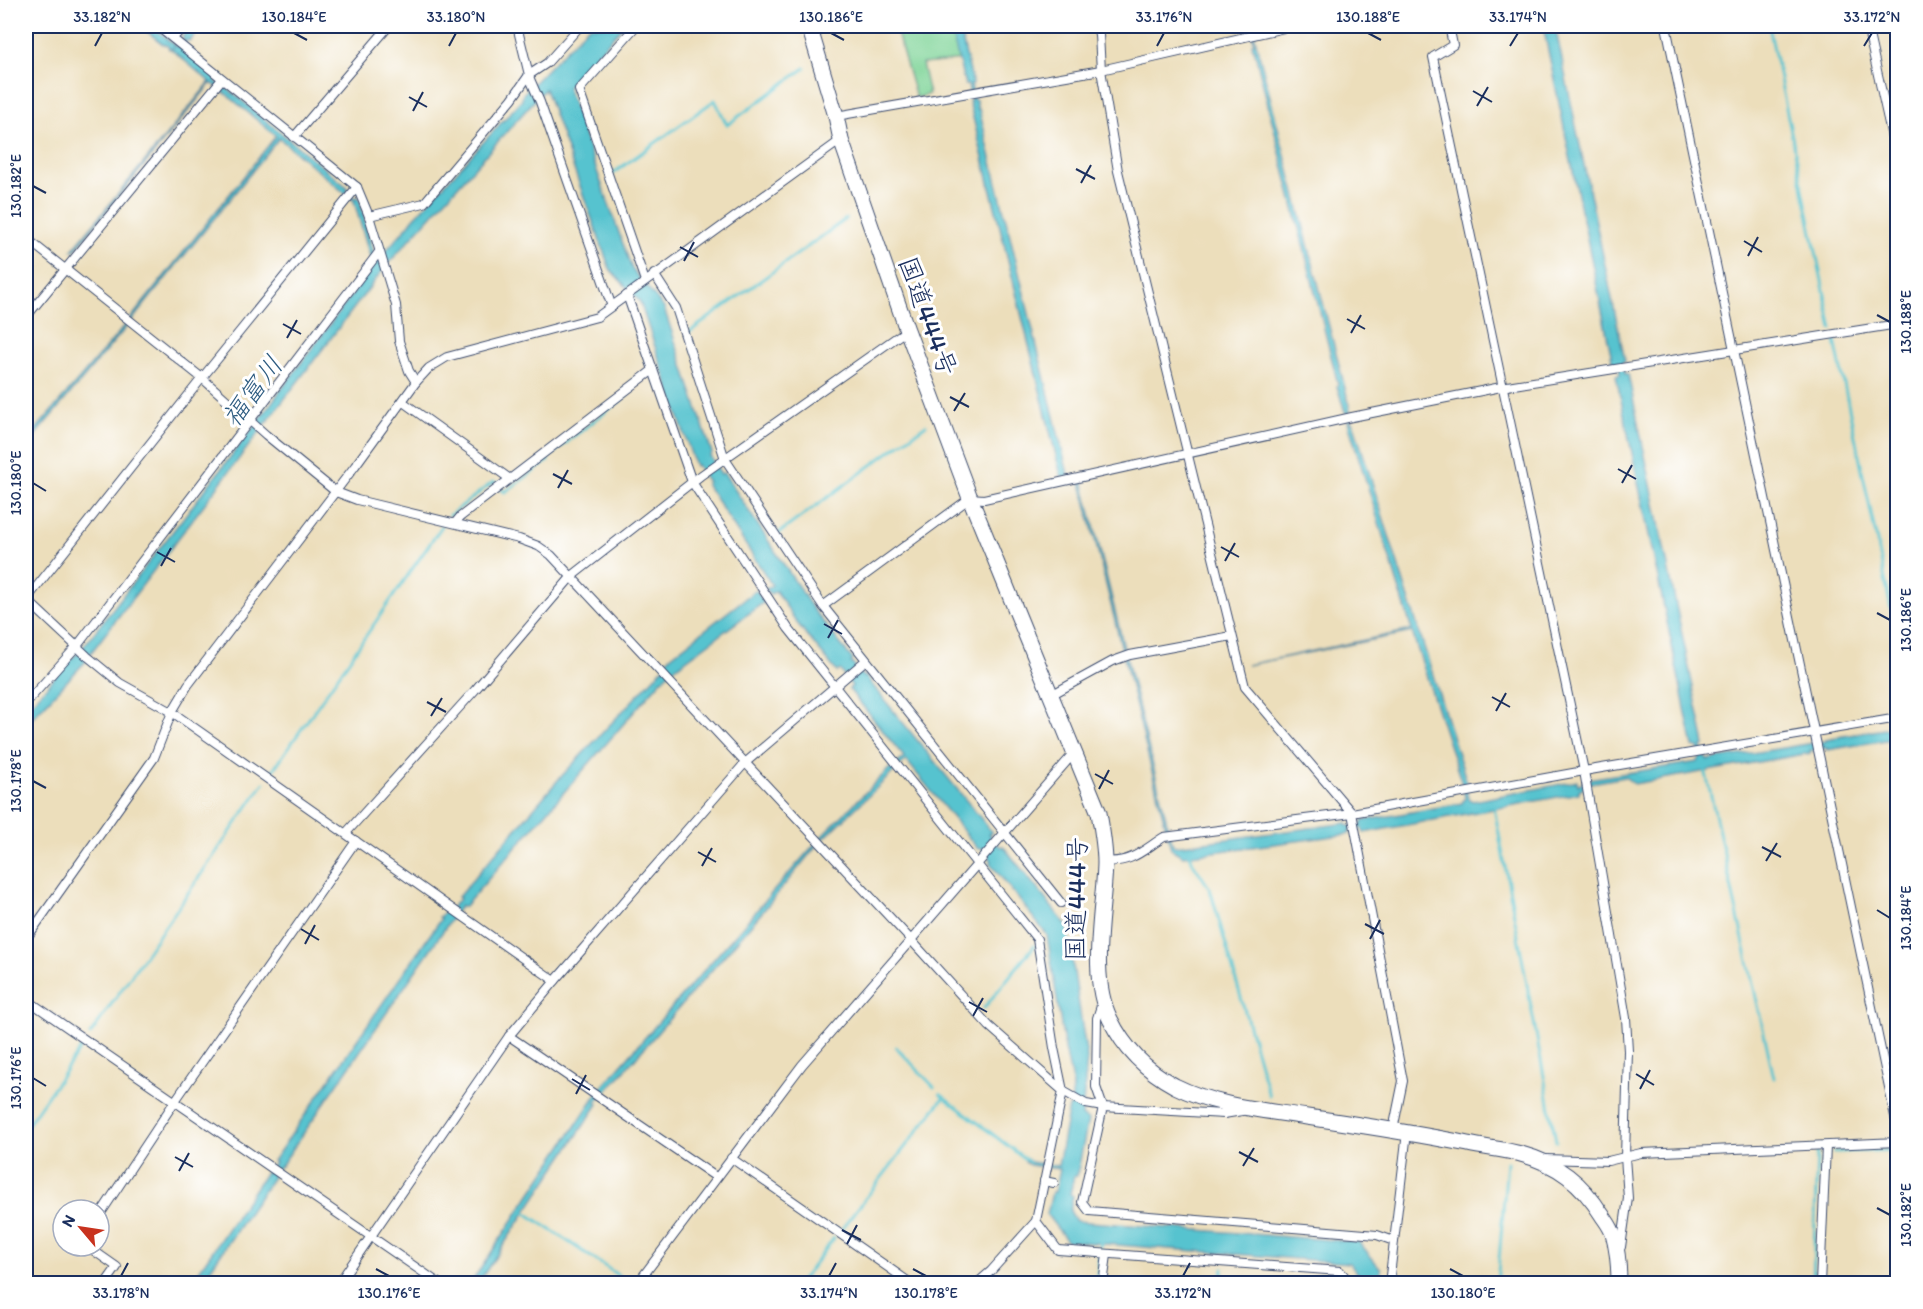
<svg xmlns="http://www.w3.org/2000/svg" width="1923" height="1309" font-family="Itim,'Klee One',sans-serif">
  <rect width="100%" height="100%" fill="#fff"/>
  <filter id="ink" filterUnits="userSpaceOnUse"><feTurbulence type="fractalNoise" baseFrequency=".0167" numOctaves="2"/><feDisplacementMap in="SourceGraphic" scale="12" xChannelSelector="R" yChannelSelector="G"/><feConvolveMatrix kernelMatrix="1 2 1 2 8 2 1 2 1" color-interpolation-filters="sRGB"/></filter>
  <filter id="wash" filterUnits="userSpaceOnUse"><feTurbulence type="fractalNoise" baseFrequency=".008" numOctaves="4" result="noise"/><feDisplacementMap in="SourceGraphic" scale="24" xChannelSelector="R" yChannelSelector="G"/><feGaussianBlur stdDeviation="1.35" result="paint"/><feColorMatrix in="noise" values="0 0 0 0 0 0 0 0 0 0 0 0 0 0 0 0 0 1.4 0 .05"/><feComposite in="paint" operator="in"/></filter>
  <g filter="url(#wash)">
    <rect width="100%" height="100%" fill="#ecdebb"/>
    <!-- green -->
    <polygon fill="#7ed497" stroke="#4c827a" stroke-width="1.5" points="895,26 953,26 963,60 922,64 929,94 916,98"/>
    <!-- water -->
    <g fill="#57c3cf" stroke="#397996" stroke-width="1.5">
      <path d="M140,26h11l16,12v2l7,4v3l1,-2 3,2 6,-8 -2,-2 11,-11h9l-12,15 -3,-1 -6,8 35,29v5l8,4 123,101v5l8,6 4,-1 15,58 4,6c10,-15 25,-27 35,-42l109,-119 1,-6 66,-68h34l-56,61 65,182 32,39 48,145 -2,3 11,18 3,-1 89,136 40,51 -2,2 12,15 2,-1 127,156 -3,2 11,13 3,-1 64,80 20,132 -5,58 6,4 -11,56h-3l-4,18 3,2 -3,15 6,10 283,21 22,27 -2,14h-21l1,-8 -9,-12 -283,-22 -20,-26 5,-23h3l5,-23 -30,-4 -5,-3 2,-3 4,3 27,4 11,-59 2,-1 2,-20 -9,-42 -17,-109 -57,-72 2,-2 -11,-14 -3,2 -72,-89 -89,85 -53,65 -159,183h-2l-7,9 2,2 -120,179h-7l129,-194 220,-251 70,-70 2,1 12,-12 -55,-68 3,-3 -12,-16 -3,2 -40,-49 -21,-32 -6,3 -4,-5 6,-4 -66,-101 2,-2 -11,-17 -2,1 -55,-164 -30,-33 -65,-180 -159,177 -296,388 -5,4 1,3 -60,63v-15l50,-55h5l2,-7 169,-218 117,-157 5,-9 -4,-6 -16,-56 -75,-63 -150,186 -103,122v-5l101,-118 149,-187 -57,-48 -8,-5 -137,168 -2,-1 138,-168 -38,-32 1,-2 -4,1 -1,-3 -5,-2z"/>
      <polygon points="950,26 959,26 973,84 971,85 974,100 977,100 977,109 979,109 1068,474 1066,474 1083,481 1172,843 1175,846 1347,823 1348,826 1362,825 1362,821 1462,803 1465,798 1463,787 1412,632 1247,665 1412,630 1349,426 1347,413 1345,412 1337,386 1338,384 1255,53 1255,49 1253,49 1252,43 1254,43 1251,28 1248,28 1248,26 1255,26 1253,28 1256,42 1349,404 1351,421 1354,425 1468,786 1466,786 1468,798 1473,801 1577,781 1578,785 1588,779 1698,762 1700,757 1698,747 1693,747 1616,376 1620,375 1618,363 1613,364 1543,26 1555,26 1625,361 1622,362 1625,374 1628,374 1705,745 1702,746 1704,756 1708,760 1826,741 1826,739 1897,727 1897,738 1827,750 1827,748 1810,751 1810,753 1634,784 1625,777 1591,783 1579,790 1579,793 1364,833 1362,828 1349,831 1350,834 1183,856 1171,849 1081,483 1061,476 969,101 971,100 968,85 965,85"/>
      <polygon points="756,590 764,602 670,672 660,682 464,907 461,905 281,1166 280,1166 272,1175 273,1177 201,1283 190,1284 266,1172 268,1173 275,1162 273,1161 441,919 439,917 446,911 448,912 460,898 458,897 558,780 666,665 664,662"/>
    </g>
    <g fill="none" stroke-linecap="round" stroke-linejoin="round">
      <!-- stream -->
      <g stroke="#57c3cf" stroke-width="3">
        <polyline points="1769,26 1832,329"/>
        <polyline points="612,174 715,100 727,125 805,68"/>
        <polyline points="688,333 846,219"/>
        <polyline points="1835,341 1898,642"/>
        <polyline points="502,490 505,492 548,461 547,458 627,395"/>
        <polyline points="450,515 493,482 496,483"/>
        <polyline points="779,533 926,425"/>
        <polyline points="1705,769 1774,1078"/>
        <polyline points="271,773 442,526"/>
        <polyline points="1494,807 1556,1141"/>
        <polyline points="1190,854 1193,863 1210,889 1269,1096"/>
        <polyline points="984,1008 1034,946"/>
        <polyline points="90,1035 264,783"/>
        <polyline points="896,1047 934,1087"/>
        <polyline points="940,1094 1029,1162"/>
        <polyline points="26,1127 83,1045"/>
        <polyline points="1834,1152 1898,1150"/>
        <polyline points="523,1211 628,1282"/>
        <polyline points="841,1230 944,1097"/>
        <polyline points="799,1284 834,1238"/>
        <polyline points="1096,1284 1101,1241"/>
        <polyline points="1221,1284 1223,1268"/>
        <polyline points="1497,1284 1507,1162"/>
        <polyline points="1813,1284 1817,1152"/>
      </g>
    </g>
  </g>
  <g filter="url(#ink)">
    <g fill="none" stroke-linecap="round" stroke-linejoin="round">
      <defs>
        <g id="street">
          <polyline points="517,26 530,79 540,102 612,307"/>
          <polyline points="636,26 579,90 645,281"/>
          <polyline points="1097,26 1099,35 1101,70 1118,171 1245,687 1352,813 1403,1081 1393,1130"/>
          <polyline points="1449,26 1453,45 1433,57 1584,771 1626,1018 1628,1051 1625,1157 1628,1198 1621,1247"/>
          <polyline points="1666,26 1898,1131"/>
          <polyline points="1867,26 1898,164"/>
          <polyline points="173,38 184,26"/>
          <polyline points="836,116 1101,70 1293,26"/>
          <polyline points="294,137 389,26"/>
          <polyline points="369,216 424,203 512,99 529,75 547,63 580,26"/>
          <polyline points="26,238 202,378 266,435 336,492 357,500 519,539 538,546 551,555 911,940 989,1026 1063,1091 1086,1104 1103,1107 1224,1114 1242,1111"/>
          <polyline points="654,274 676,308 725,459 823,606 1061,903"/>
          <polyline points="627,295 692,482 788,628 1037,939 1054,1048 1063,1091 1036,1221 991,1271 976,1284"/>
          <polyline points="26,317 222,79"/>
          <polyline points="416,382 429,368 447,357 597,317 841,140"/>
          <polyline points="403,402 510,479"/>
          <polyline points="455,523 460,517 653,370"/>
          <polyline points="26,599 87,656 120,683 172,712 555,981"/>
          <polyline points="26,600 202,378 357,187"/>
          <polyline points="823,606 970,498 984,499 1352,417 1501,387 1898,324"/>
          <polyline points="1051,695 1113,661 1130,655 1232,636"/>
          <polyline points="26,703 77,646 379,252"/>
          <polyline points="346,833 475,690 572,576 700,476 907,330"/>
          <path d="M1105,861c26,3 38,-11 59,-24l188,-24 232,-42 314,-53"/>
          <polyline points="26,939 154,758 172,712 188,685 355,466 416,382 409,371 399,341 396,305 369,216 357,187 157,26"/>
          <polyline points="26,999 440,1284"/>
          <polyline points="1102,1003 1097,1018 1096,1087 1103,1107 1082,1202 1089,1211 1377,1235 1394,1241"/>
          <polyline points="509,1036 716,1177"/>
          <polyline points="731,1158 912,1284"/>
          <polyline points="1545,1159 1608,1161 1641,1153 1898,1142"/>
          <polyline points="1044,1181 1054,1183"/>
          <polyline points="99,1216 175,1101 356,841"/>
          <polyline points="1036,1221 1058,1250 1340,1271 1348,1280 1347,1284"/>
          <polyline points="87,1246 117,1267 105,1284"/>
          <polyline points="338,1284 509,1036 555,981 745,763 866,660"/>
          <polyline points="637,1284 802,1065 1075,752"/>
          <polyline points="1103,1284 1107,1255"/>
          <polyline points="1389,1284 1407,1132"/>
          <polyline points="1820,1284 1826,1146"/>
        </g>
        <path id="highway" d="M809,26l27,90 5,24 66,190 63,168 129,315c3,17 6,33 6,50 -1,47 -17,112 5,156 14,29 37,52 65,67 40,20 88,24 132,31 54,8 107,16 161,27 17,4 36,5 53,10 37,10 61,29 81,61 4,6 9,12 11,19 5,17 6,33 6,50"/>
      </defs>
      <!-- street casing -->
      <use href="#street" stroke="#3a496c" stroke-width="10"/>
      <!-- highway casing -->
      <use href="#highway" stroke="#3a496c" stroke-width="17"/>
      <!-- street -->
      <use href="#street" stroke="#fff" stroke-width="8"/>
      <!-- highway -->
      <use href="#highway" stroke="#fff" stroke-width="15"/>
    </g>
  </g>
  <!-- ticks -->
  <path fill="none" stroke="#1b2f5e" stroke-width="2" d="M294,33l13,7M831,33l13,7M1368,33l13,7M95,46l7,-13M449,46l7,-13M1157,46l7,-13M1510,46l8,-13M1864,46l8,-13M1473,91l19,11M409,97l18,10M1477,106l11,-19M413,111l10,-19M1076,169l19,10M1081,183l10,-18M33,186l13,7M1744,241l18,11M680,247l18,10M1748,256l10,-19M684,261l10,-19M1877,315l13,7M1347,319l18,10M283,324l18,10M1351,333l10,-18M287,338l10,-18M950,397l19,10M954,411l11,-18M1618,469l18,10M553,474l19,10M33,483l13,8M1622,483l10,-18M558,488l10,-18M1221,547l18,10M157,552l18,10M1225,561l10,-18M161,566l10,-18M1877,613l13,7M824,624l18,10M828,638l10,-18M1492,697l18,10M427,702l19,10M1496,711l10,-18M431,716l11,-18M1095,774l18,10M33,781l13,7M1099,789l10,-19M1762,847l19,10M698,852l18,10M1766,861l11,-18M702,866l10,-18M1877,910l13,8M1365,924l19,10M301,929l18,11M1370,939l10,-19M305,944l10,-19M969,1002l18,10M973,1016l10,-18M1636,1074l18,11M33,1078l13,8M572,1079l18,11M1640,1089l10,-19M576,1094l10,-19M1239,1152l19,10M175,1157l18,10M1243,1166l11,-18M179,1171l10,-18M1877,1208l13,7M842,1230l19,10M847,1244l10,-19M376,1269l13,7M913,1269l13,7M1450,1269l13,7M121,1276l7,-13M829,1276l7,-13M1183,1276l7,-13"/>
  <g text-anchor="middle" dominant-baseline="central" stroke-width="6" stroke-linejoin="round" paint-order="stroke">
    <!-- street labels -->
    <g font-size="26" fill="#1b2f5e" stroke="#fff">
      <text transform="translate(928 316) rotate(70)">国道444号</text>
      <text transform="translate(1076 899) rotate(-89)">国道444号</text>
    </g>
    <!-- water labels -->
    <g font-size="27" font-style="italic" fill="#2d5b80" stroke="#fff">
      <text transform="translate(252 391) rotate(-53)">福富川</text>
    </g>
  </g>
  <!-- margin -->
  <rect width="1923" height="1309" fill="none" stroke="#fff" stroke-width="66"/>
  <!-- north arrow -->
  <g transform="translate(81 1228) rotate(299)"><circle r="28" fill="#ffffff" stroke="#a4acbf" stroke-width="1.5"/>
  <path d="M0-4.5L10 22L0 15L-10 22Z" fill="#c8321e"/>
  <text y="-9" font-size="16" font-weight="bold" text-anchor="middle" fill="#1b2f5e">N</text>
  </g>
  <rect x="33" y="33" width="1857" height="1243" fill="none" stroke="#1b2f5e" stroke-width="2"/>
  <g font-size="15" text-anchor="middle" fill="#1b2f5e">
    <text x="102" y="22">33.182°N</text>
    <text x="294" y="22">130.184°E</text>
    <text x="456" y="22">33.180°N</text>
    <text x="831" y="22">130.186°E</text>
    <text x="1164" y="22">33.176°N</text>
    <text x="1368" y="22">130.188°E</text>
    <text x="1518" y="22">33.174°N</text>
    <text x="1872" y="22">33.172°N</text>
    <text transform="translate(16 186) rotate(-90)" y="5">130.182°E</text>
    <text transform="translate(1906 322) rotate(-90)" y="5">130.188°E</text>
    <text transform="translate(16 483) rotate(-90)" y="5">130.180°E</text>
    <text transform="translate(1906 620) rotate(-90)" y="5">130.186°E</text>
    <text transform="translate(16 781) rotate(-90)" y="5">130.178°E</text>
    <text transform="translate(1906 918) rotate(-90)" y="5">130.184°E</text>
    <text transform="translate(16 1078) rotate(-90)" y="5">130.176°E</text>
    <text transform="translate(1906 1215) rotate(-90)" y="5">130.182°E</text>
    <text x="121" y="1298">33.178°N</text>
    <text x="389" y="1298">130.176°E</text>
    <text x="829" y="1298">33.174°N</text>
    <text x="926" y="1298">130.178°E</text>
    <text x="1183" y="1298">33.172°N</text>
    <text x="1463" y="1298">130.180°E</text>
  </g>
</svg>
